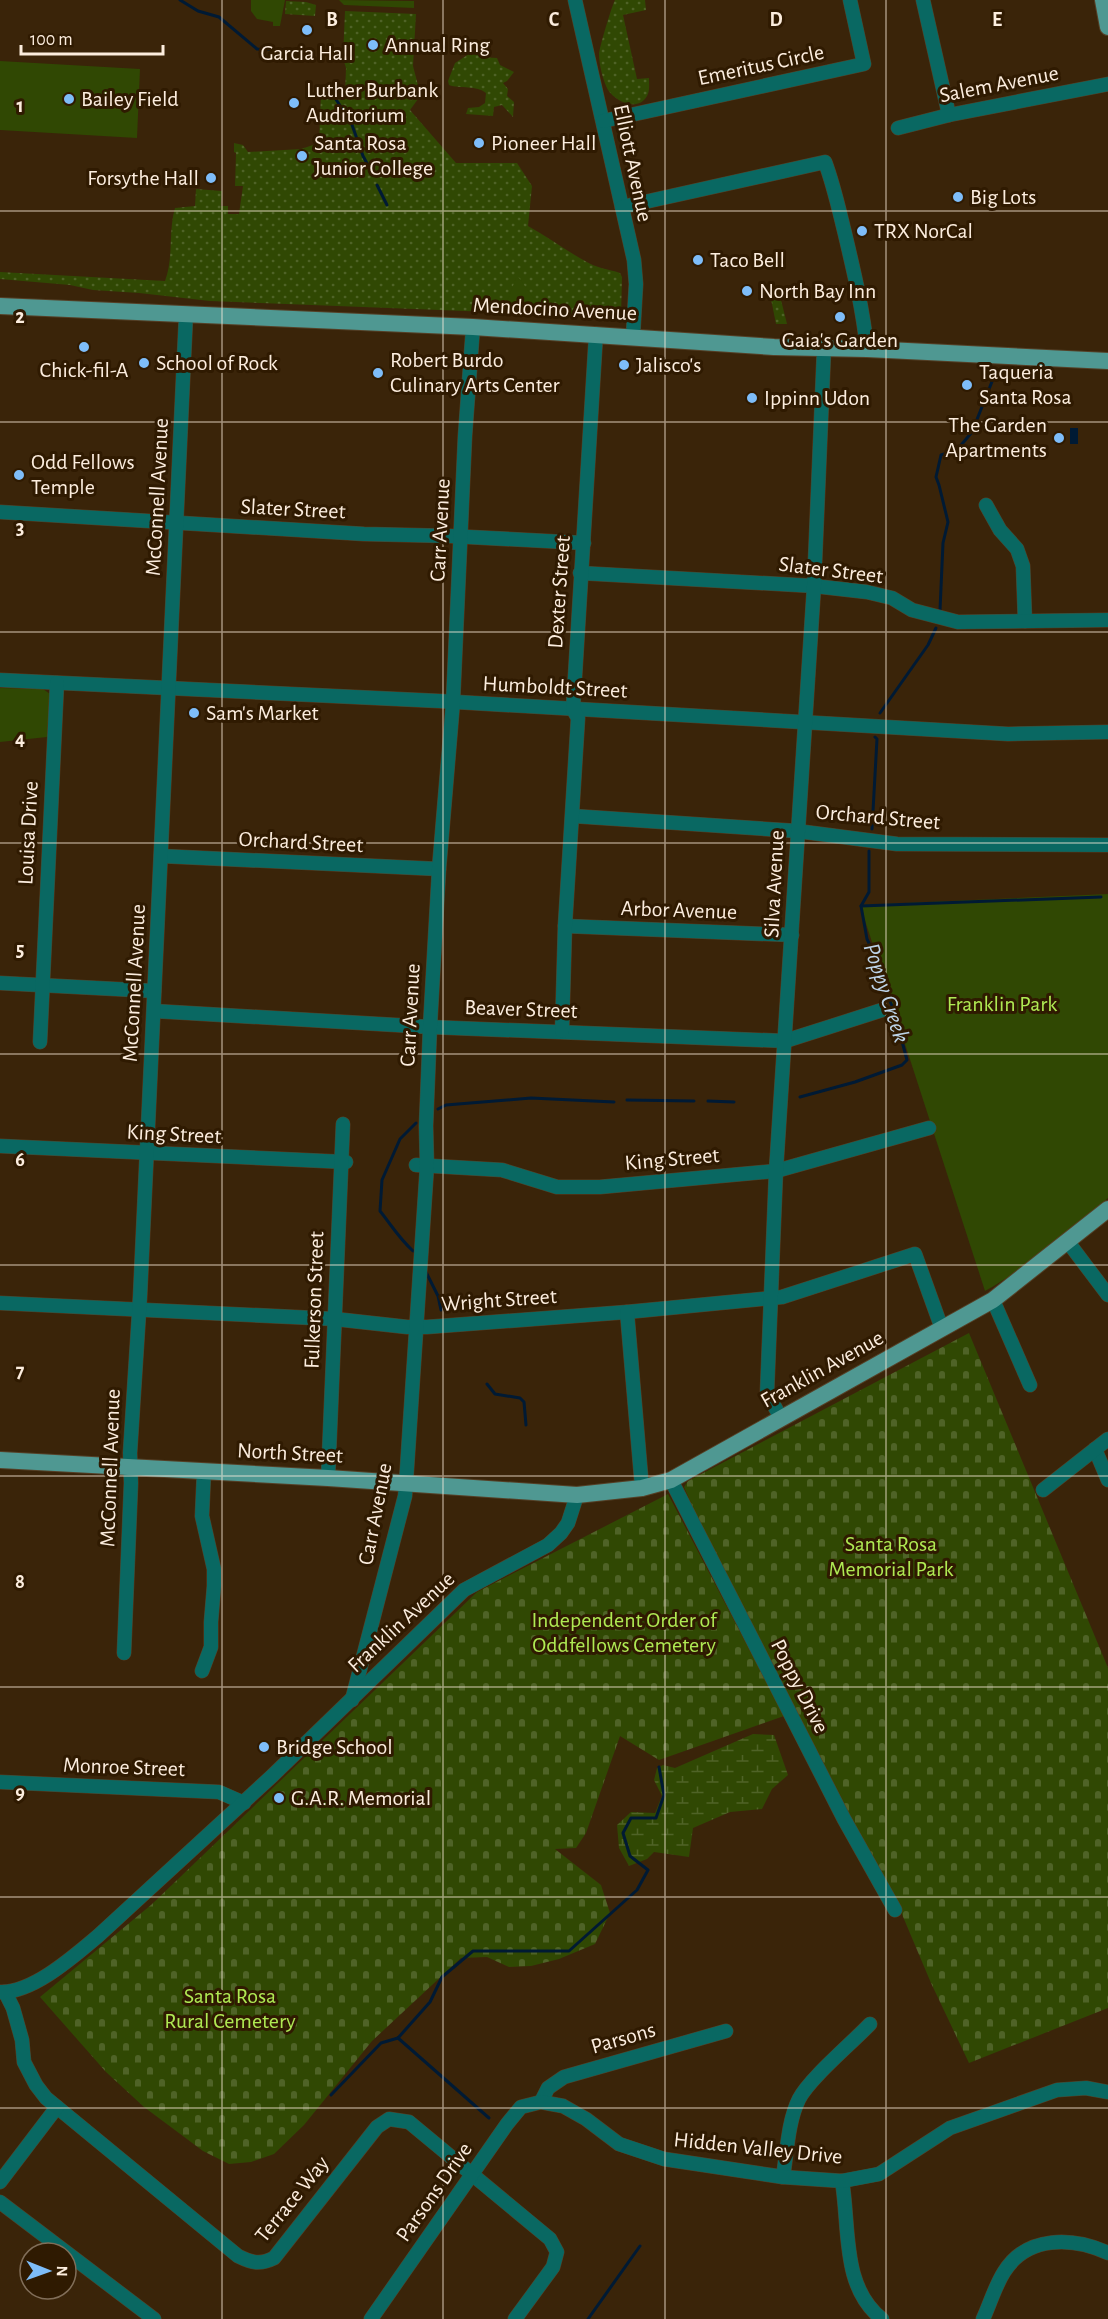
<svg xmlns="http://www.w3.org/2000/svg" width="1108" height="2319" font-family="'Alegreya Sans',sans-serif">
  <defs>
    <pattern id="grass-dots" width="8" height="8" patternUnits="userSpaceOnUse" patternTransform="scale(1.5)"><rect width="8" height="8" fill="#304803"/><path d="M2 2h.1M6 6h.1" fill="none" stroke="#4f6327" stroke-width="1.8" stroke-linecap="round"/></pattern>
    <pattern id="wetland-marsh" width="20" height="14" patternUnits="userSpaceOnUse" patternTransform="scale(1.5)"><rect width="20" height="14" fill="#304803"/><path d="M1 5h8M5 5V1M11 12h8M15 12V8" fill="none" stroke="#4f6327"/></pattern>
    <pattern id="cemetery-stones" width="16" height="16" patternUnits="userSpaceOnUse" patternTransform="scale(1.5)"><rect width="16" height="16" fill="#304803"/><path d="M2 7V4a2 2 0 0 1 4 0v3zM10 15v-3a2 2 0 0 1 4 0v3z" fill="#4f6327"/></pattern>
  </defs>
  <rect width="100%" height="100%" fill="#3a2409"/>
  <!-- grass -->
  <g fill="url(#grass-dots)">
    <path d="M615,0h30l1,10 -23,5 14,64 12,-1c0,6 1,13 -2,18 -9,16 -31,6 -39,-6 -5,-9 -9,-26 -9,-36 0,-5 13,-49 16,-54z"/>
    <polygon points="286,1 306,2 316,5 315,16 285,14"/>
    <path d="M345,11l71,3 -3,52 6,23 -1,10 -8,11 46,53h61l15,23 -4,40c20,11 37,24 57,35 11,7 23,8 35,12l2,4 -1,40 -411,-16 -71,-8 -46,-3 -23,-5 -70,-6v-7l165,9c9,-24 3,-49 10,-73l20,-2 1,-17 26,2 -1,15h7v8h11l4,-28h-8l1,-33 -2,-1v-9l9,2 5,7 53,-3 18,-6 2,-49h24l1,-26 -3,-10z"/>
    <path d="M469,54h9l1,3 18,1 3,7 14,7 -7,9 -4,2 5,6 -1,7 7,6 -1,15 -11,-12 -8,2 -1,9 -27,-2 2,-6 11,-1 6,-4 1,-10c-9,-8 -26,-4 -37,-8l-1,-4 7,-18z"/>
    <polygon points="775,291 779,292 787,324 776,324 770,294"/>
  </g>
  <!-- wetland -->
  <polygon fill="url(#wetland-marsh)" points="753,1734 774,1735 788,1775 772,1789 762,1809 730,1812 693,1828 689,1857 654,1852 647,1859 629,1866 619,1848 617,1825 631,1812 655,1813 662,1796 654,1780 657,1768 663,1765 675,1768"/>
  <!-- cemetery -->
  <g fill="url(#cemetery-stones)">
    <polygon points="969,1333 1108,1668 1108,2008 969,2063 931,1983 901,1912 859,1836 839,1793 704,1533 684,1487 688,1481"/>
    <polygon points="668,1494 784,1716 659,1760 620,1736 586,1833 576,1848 555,1849 601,1885 610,1913 595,1944 559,1959 531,1966 509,1967 487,1957 461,1958 372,2041 304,2125 274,2154 251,2162 229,2164 203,2151 144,2107 106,2072 40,1997 151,1905 477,1592"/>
  </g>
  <!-- green -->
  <g fill="#304803">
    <polygon points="251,0 285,0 280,26 273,26 273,22 257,19 251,11"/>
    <polygon points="339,0 414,1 414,8 344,5"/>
    <polygon points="0,61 140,69 137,138 0,130"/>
    <polygon points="516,278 519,278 543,311 504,309"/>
    <polygon points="0,688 43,689 50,694 47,737 0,742"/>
    <path d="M1108,894v304c-39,34 -78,68 -123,93l-125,-386z"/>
  </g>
  <!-- water -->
  <rect fill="#001a34" x="1070" y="428" width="8" height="16"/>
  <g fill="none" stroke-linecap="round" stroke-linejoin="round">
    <!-- stream -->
    <g stroke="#001a34" stroke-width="3">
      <polyline points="180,0 198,11 219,17 257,49 313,51 313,58"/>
      <polyline points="333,95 351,122 363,156 369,167"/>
      <polyline points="377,185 387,205"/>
      <polyline points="940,610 943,543 948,522 939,485 936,477 941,455 957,450 972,432 995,374"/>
      <polyline points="880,713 928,645 936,628"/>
      <polyline points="872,829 877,739 875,737"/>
      <polyline points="861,906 1101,897"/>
      <polyline points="800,1097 855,1082 902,1065 907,1060 899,1030 893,1021 893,1008 879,977 878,962 867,939 861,906 869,892 869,851"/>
      <polyline points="627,1100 694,1101"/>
      <polyline points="708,1101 734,1102"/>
      <polyline points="438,1109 446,1105 531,1098 614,1102"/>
      <path d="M413,1251c-15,-14 -21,-25 -33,-40l2,-31 18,-41 16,-16"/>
      <polyline points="425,1270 438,1296 441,1310"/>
      <polyline points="487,1384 495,1394 520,1398 524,1402 526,1425"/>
      <polyline points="398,2038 430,2002 442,1977 473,1951 569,1951 637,1890 648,1870 630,1856 623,1833 631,1818 656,1818 664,1795 659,1767"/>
      <polyline points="398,2038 489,2118"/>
      <polyline points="331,2095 381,2043 398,2038"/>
      <polyline points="588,2319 640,2246"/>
    </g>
    <defs>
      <g id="minor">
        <polyline points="575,0 634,260 636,284 633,336"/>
        <polyline points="923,0 949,115"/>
        <polyline points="603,121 864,64 850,0"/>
        <polyline points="898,128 949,115 1108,84"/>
        <path d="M622,207l203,-45c9,24 14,48 20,72 9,38 18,76 22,115"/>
        <polyline points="986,505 1000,530 1017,549 1023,566 1025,621"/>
        <polyline points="0,512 364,534 450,536 584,543"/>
        <polyline points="580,573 814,586 867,592 892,598 912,610 958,622 1108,620"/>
        <polyline points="0,680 439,701 1008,734 1108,732"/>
        <polyline points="573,816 797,831 897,844 1108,845"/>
        <polyline points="161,856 439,869"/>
        <polyline points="565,926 792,935"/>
        <polyline points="0,983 154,991"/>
        <polyline points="154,1011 430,1027 785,1041 882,1010"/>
        <polyline points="562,1031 565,926 578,718 573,709 596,334"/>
        <polyline points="40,1042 57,683"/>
        <polyline points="0,1146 346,1162"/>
        <polyline points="416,1165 502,1170 557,1187 600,1187 776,1171 929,1128"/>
        <polyline points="1068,1242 1108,1295"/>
        <polyline points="993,1300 1030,1385"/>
        <polyline points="0,1303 335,1319 407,1327 427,1327 627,1312 782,1297 915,1254 942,1329"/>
        <polyline points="627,1312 642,1488"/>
        <polyline points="781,1418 767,1393 776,1171 814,586 824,349"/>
        <polyline points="1095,1449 1108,1480"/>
        <polyline points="328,1478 343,1124"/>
        <polyline points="671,1480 844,1819 895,1910"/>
        <polyline points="1043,1490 1108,1439"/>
        <polyline points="124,1653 131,1483 130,1453 140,1297 186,315"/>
        <polyline points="202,1671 211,1647 211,1622 214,1586 214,1569 202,1516 204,1471"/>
        <polyline points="352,1700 405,1496 406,1483 427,1166 426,1126 430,1027 439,869 453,702 465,436 473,327"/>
        <polyline points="0,1782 219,1792 244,1803"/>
        <path d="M0,1992c33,1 74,-36 98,-56l174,-160 192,-186 84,-45 13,-12 7,-10 9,-28"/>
        <path d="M5,1992l8,16 9,32 2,22 12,23 10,13 192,158c14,7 22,9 36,2l103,-131 12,-8 20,3 141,117 7,13 -4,15 -38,52"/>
        <polyline points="541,2102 548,2088 564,2077 726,2031"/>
        <path d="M783,2177c4,-25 5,-56 16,-78 10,-20 54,-57 71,-75"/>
        <path d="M842,2181c8,47 -1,106 40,138"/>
        <polyline points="0,2182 57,2107"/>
        <polyline points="0,2202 154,2319"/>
        <polyline points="371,2319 507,2124 521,2107 541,2102 563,2106 586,2119 619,2144 664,2159 783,2177 842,2181 879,2174 950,2128 1057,2090 1086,2088 1108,2092"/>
        <path d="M983,2319c7,-15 12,-33 21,-47 23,-37 69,-35 104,-19"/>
      </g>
      <g id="major">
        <polyline points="1103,0 1108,27"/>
        <polyline points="0,306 473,327 774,347 867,349 1108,361"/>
        <polyline points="0,1460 328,1478 577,1495 642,1488 671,1480 993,1300 1108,1209"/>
      </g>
    </defs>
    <!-- minor casing -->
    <use href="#minor" stroke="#554027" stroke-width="15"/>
    <!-- major casing -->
    <use href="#major" stroke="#554027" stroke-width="18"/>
    <!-- minor -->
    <use href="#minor" stroke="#096862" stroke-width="14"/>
    <!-- major -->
    <use href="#major" stroke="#4f9892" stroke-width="16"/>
  </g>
  <!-- grid -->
  <path fill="none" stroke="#fcedde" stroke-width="1.5" stroke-opacity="0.55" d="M222,0v2319M443,0v2319M665,0v2319M886,0v2319M0,211h1108M0,422h1108M0,632h1108M0,843h1108M0,1054h1108M0,1265h1108M0,1476h1108M0,1687h1108M0,1897h1108M0,2108h1108"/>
  <!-- markers -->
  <g fill="#7ebdf9" stroke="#2f1a01" stroke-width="2">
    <circle cx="307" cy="30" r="6"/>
    <circle cx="373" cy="45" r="6"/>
    <circle cx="69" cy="99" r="6"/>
    <circle cx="294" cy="103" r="6"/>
    <circle cx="479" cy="143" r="6"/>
    <circle cx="302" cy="156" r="6"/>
    <circle cx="211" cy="178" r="6"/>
    <circle cx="958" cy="197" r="6"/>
    <circle cx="862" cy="231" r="6"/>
    <circle cx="698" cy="260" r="6"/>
    <circle cx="747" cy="291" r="6"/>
    <circle cx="840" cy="317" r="6"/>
    <circle cx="84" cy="347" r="6"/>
    <circle cx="144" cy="363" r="6"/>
    <circle cx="624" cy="365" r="6"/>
    <circle cx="378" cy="373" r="6"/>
    <circle cx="967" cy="385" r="6"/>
    <circle cx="752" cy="398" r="6"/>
    <circle cx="1059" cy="438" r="6"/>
    <circle cx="19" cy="475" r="6"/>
    <circle cx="194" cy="713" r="6"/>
    <circle cx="264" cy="1747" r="6"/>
    <circle cx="279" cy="1798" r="6"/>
  </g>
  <g text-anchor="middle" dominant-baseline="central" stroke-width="6" stroke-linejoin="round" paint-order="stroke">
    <!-- poi labels -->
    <g font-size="22" fill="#fcedde" stroke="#2f1a01" text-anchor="start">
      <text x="385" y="45">Annual Ring</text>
      <text x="307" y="53" text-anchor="middle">Garcia Hall</text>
      <text x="306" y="90">Luther Burbank<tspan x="306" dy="25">Auditorium</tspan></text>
      <text x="81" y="99">Bailey Field</text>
      <text x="314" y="143">Santa Rosa<tspan x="314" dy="25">Junior College</tspan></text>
      <text x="491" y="143">Pioneer Hall</text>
      <text x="199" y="178" text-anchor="end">Forsythe Hall</text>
      <text x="970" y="197">Big Lots</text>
      <text x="874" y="231">TRX NorCal</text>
      <text x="710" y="260">Taco Bell</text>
      <text x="759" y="291">North Bay Inn</text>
      <text x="840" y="340" text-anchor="middle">Gaia's Garden</text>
      <text x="390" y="360">Robert Burdo<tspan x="390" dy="25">Culinary Arts Center</tspan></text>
      <text x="156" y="363">School of Rock</text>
      <text x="636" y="365">Jalisco's</text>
      <text x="84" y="370" text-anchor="middle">Chick-fil-A</text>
      <text x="979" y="372">Taqueria<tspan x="979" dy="25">Santa Rosa</tspan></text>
      <text x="764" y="398">Ippinn Udon</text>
      <text x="1047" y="425" text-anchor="end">The Garden<tspan x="1047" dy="25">Apartments</tspan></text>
      <text x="31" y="462">Odd Fellows<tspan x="31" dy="25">Temple</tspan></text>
      <text x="206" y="713">Sam's Market</text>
      <text x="276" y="1747">Bridge School</text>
      <text x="291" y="1798">G.A.R. Memorial</text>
    </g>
    <!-- street labels -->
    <g font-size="22" fill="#fcedde" stroke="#2f1a01">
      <text transform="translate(761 65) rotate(-12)">Emeritus Circle</text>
      <text transform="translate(999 84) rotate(-11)">Salem Avenue</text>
      <text transform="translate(633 163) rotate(78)">Elliott Avenue</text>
      <text transform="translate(555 309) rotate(3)">Mendocino Avenue</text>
      <text transform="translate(157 497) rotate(-87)">McConnell Avenue</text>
      <text transform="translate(293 509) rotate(3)">Slater Street</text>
      <text transform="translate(440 530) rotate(-87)">Carr Avenue</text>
      <text transform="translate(831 570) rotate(7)">Slater Street</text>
      <text transform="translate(559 592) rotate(-86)">Dexter Street</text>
      <text transform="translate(555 687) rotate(3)">Humboldt Street</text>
      <text transform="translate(878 817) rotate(5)">Orchard Street</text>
      <text transform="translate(28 833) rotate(-87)">Louisa Drive</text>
      <text transform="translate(301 842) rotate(3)">Orchard Street</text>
      <text transform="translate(774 884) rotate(-87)">Silva Avenue</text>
      <text transform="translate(679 910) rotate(2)">Arbor Avenue</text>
      <text transform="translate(134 983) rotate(-87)">McConnell Avenue</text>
      <text transform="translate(521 1009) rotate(2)">Beaver Street</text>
      <text transform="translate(410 1015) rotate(-87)">Carr Avenue</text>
      <text transform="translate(174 1134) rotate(3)">King Street</text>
      <text transform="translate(672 1159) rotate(-5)">King Street</text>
      <text transform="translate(314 1300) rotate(-88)">Fulkerson Street</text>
      <text transform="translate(499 1300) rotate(-4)">Wright Street</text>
      <text transform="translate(822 1369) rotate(-29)">Franklin Avenue</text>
      <text transform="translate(290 1453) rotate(3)">North Street</text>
      <text transform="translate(110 1468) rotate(-88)">McConnell Avenue</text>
      <text transform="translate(375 1514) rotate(-79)">Carr Avenue</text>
      <text transform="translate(401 1622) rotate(-43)">Franklin Avenue</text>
      <text transform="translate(800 1686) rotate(63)">Poppy Drive</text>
      <text transform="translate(124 1767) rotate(2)">Monroe Street</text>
      <text transform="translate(623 2038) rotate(-16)">Parsons</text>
      <text transform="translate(758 2148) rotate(6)">Hidden Valley Drive</text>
      <text transform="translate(434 2192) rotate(-55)">Parsons Drive</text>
      <text transform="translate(292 2199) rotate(-51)">Terrace Way</text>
    </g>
    <!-- park labels -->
    <g font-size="22" fill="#afea53" stroke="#2f1a01">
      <text x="1002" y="1004">Franklin Park</text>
      <text x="891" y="1544">Santa Rosa<tspan x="891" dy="25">Memorial Park</tspan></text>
      <text x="624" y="1620">Independent Order of<tspan x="624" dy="25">Oddfellows Cemetery</tspan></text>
      <text x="230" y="1996">Santa Rosa<tspan x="230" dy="25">Rural Cemetery</tspan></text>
    </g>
    <!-- water labels -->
    <g font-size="24" font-style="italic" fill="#bdd3e8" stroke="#2f1a01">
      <text transform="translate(886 993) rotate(72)">Poppy Creek</text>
    </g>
  </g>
  <g font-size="20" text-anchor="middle" font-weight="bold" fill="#fcedde" stroke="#2f1a01" stroke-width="6" stroke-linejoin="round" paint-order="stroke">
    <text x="332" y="26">B</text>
    <text x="554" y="26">C</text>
    <text x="776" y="26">D</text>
    <text x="997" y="26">E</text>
    <text x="20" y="112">1</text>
    <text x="20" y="323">2</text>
    <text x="20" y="534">3</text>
    <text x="20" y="745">4</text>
    <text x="20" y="956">5</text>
    <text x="20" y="1166">6</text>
    <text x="20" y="1377">7</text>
    <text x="20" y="1588">8</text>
    <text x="20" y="1799">9</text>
  </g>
  <!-- north arrow -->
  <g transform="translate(48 2271) rotate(91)"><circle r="28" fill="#2f1a01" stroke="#816e59" stroke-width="1.5"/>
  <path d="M0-4.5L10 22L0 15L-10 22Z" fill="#7ebdf9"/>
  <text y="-9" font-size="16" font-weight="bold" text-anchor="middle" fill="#fcedde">N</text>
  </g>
  <!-- scale -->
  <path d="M21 45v9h142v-9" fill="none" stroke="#fcedde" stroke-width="3"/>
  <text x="30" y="45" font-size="18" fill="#fcedde" stroke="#2f1a01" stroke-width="4.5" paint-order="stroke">100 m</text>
</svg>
